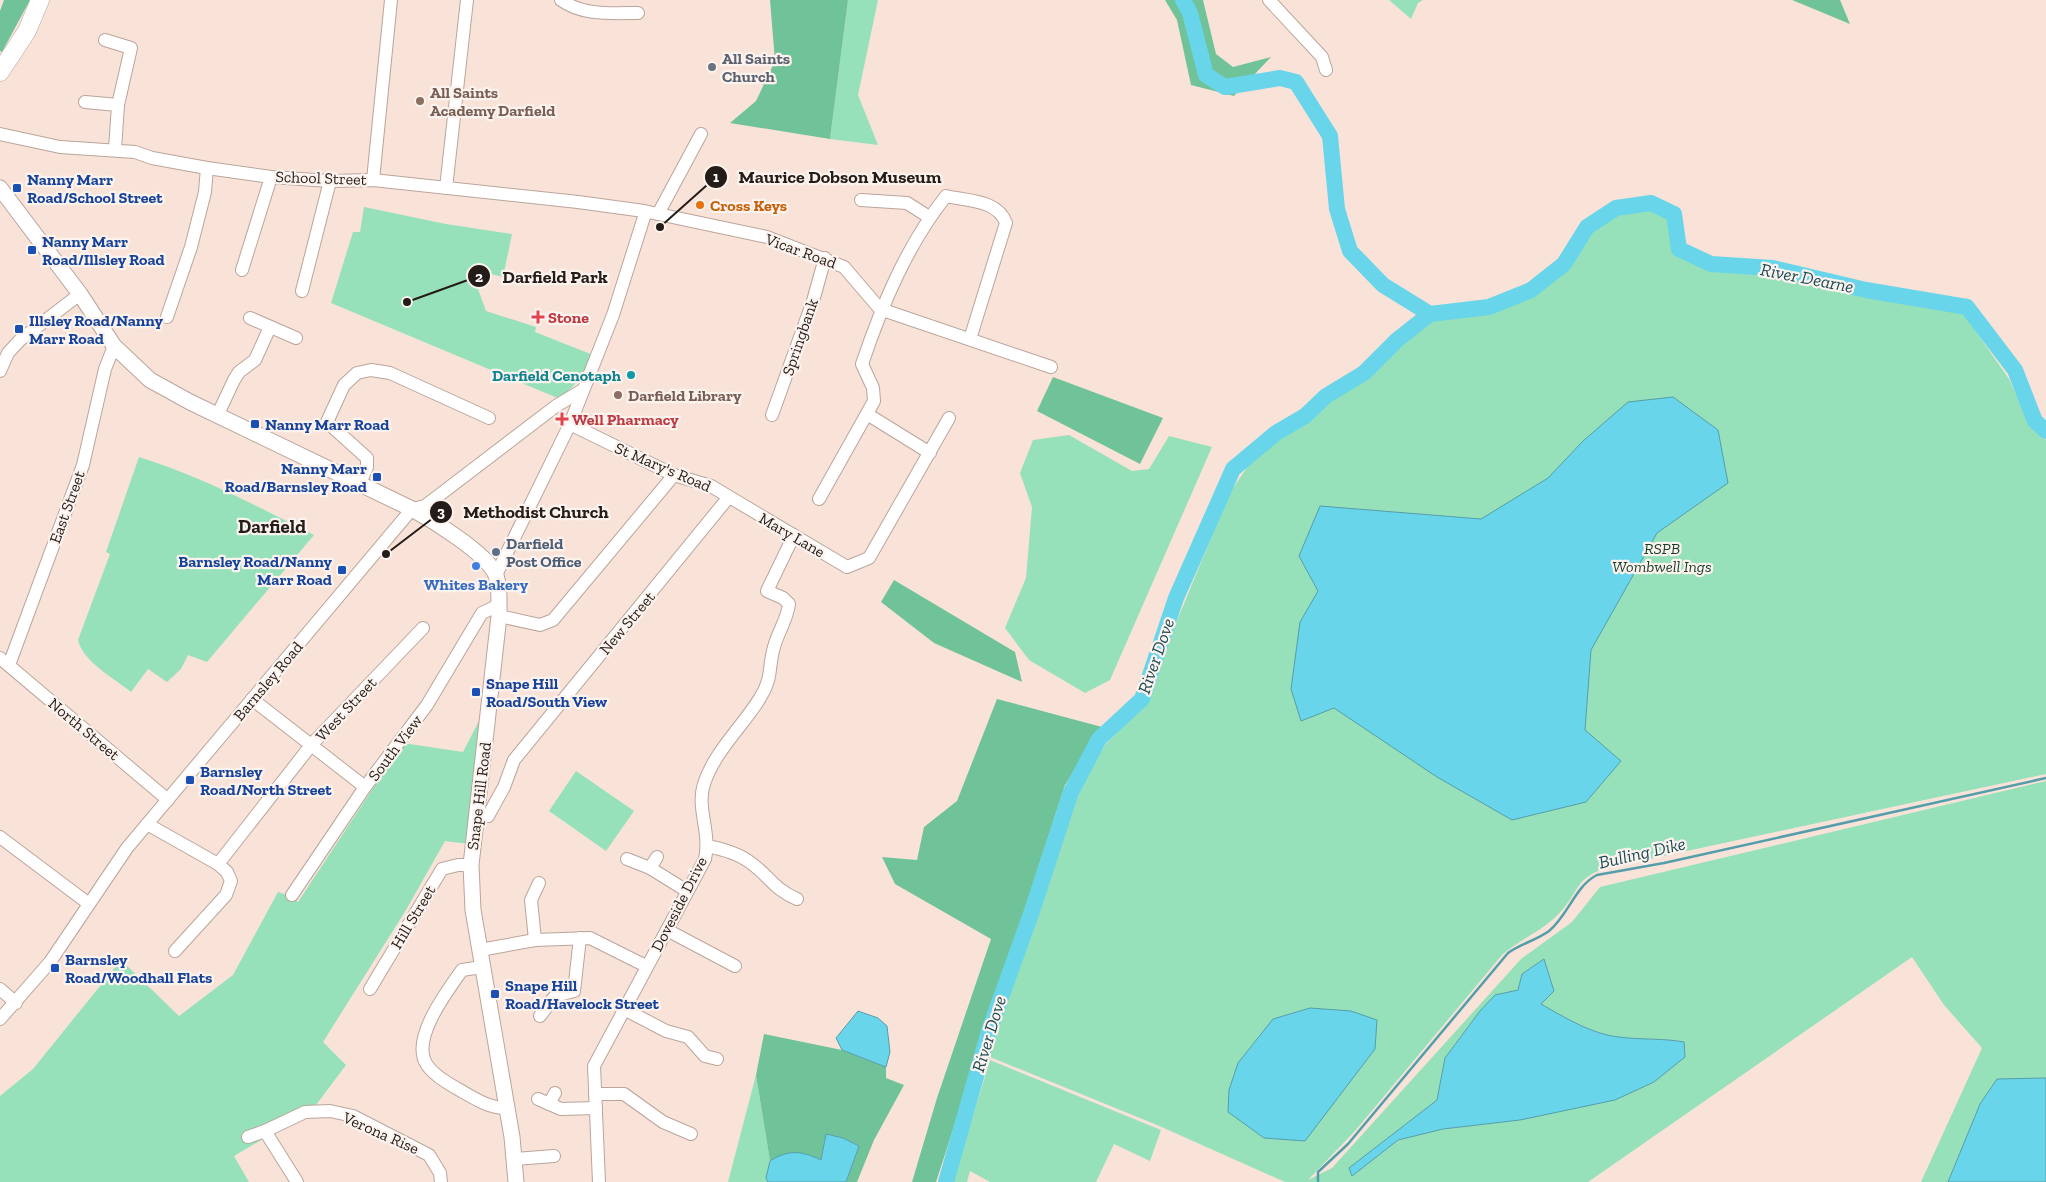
<svg xmlns="http://www.w3.org/2000/svg" width="2046" height="1182" font-family="'Zilla Slab',serif">
  <rect width="100%" height="100%" fill="#f9e3d8"/>
  <!-- green -->
  <g fill="#96e1b9" fill-rule="evenodd">
    <polygon points="848,0 878,0 858,95 878,145 830,139"/>
    <polygon points="1389,0 1423,0 1418,3 1411,19"/>
    <polygon points="364,207 446,224 512,234 503,277 487,273 478,289 486,311 536,327 535,332 593,355 581,378 560,399 331,303 353,232 360,232"/>
    <path d="M1649,207l20,11 5,33 35,19 66,4 188,39 46,66 21,46 16,15v334l-443,95c-26,9 -24,21 -40,40 -17,21 -42,29 -61,46l-147,176 -47,49 24,-12 189,-209 51,-37 28,-35 446,-106v297l-49,1 -17,25 -32,78h-27l61,-134 -38,-43 -32,-48 -324,225h-303l-128,-57 -167,-68 6,-25 88,-254 22,-34 42,-43 24,-68 57,-139 19,-28 23,-22 90,-65 39,-35 32,-23 61,-10 41,-16 33,-28 25,-37 26,-18zM1544,959l10,32 -14,13c24,13 51,30 79,33 22,3 43,1 65,5l-164,78 -77,9 -45,11 -49,28 88,-68 8,-42 35,-47 15,-16 23,-5 4,-16z"/>
    <polygon points="1069,435 1132,471 1149,469 1169,436 1212,447 1110,680 1085,693 1029,660 1005,628 1026,578 1032,507 1020,473 1033,440"/>
    <path d="M139,457c61,19 118,49 175,78l-107,127 -19,-7 -7,14 -14,13 -19,-13 -17,23c-17,-14 -48,-30 -53,-52l32,-86 -4,-2z"/>
    <polygon points="481,717 469,844 445,841 406,910 323,1042 346,1065 316,1105 300,1109 263,1139 234,1156 249,1182 0,1182 0,1096 33,1069 121,960 179,1016 233,975 278,892 293,897 298,902 403,743 463,752"/>
    <polygon points="576,771 634,811 606,851 549,811"/>
    <polygon points="990,1060 1161,1130 1150,1161 1114,1144 1096,1182 990,1182 970,1171 967,1182 953,1182"/>
    <polygon points="756,1075 770,1161 766,1178 768,1182 728,1182"/>
  </g>
  <!-- forest -->
  <g fill="#70c398">
    <polygon points="4,0 30,0 2,52 0,51 0,11"/>
    <polygon points="770,0 848,0 830,139 730,123 756,101 775,61"/>
    <polygon points="1165,0 1203,0 1216,54 1233,67 1271,57 1234,96 1191,85 1177,20"/>
    <polygon points="1792,0 1840,0 1850,24"/>
    <polygon points="1053,377 1163,418 1140,464 1037,411"/>
    <polygon points="894,580 1015,652 1022,682 934,643 881,602"/>
    <polygon points="997,699 1102,727 1065,785 936,1182 912,1182 937,1098 991,939 895,884 882,857 917,860 924,827 957,801"/>
    <path d="M764,1034l78,16 44,17v11l18,7 -30,55 -17,42h-11l13,-36 -16,-8 -17,-4 -5,26c-16,-8 -35,-9 -51,1l-14,-86z"/>
  </g>
  <!-- water -->
  <g fill="#69d5ea" stroke="#549eab">
    <polygon points="1673,397 1718,430 1728,483 1657,533 1591,650 1585,730 1621,761 1586,802 1512,820 1437,777 1334,708 1301,721 1291,689 1300,622 1318,591 1299,556 1320,506 1481,519 1548,478 1583,441 1628,402"/>
    <path d="M1544,959l10,32 -13,13c23,13 50,30 78,33 22,3 43,1 65,5l1,15 -31,25 -39,18 -95,20 -77,9 -45,11 -46,36 -3,-8 88,-68 8,-42 35,-47 15,-16 23,-5 4,-16z"/>
    <polygon points="1310,1008 1351,1011 1377,1020 1375,1049 1305,1141 1264,1138 1228,1112 1229,1090 1238,1063 1273,1019"/>
    <polygon points="858,1011 878,1018 887,1026 890,1052 886,1067 842,1050 836,1038"/>
    <polygon points="2046,1078 2046,1182 1948,1182 1980,1104 1997,1079"/>
    <path d="M826,1134l17,4 16,8 -13,36h-78l-2,-4 4,-17c19,-12 32,-10 51,-1z"/>
  </g>
  <g fill="none" stroke-linecap="round" stroke-linejoin="round">
    <!-- stream -->
    <path stroke="#549eab" stroke-width="2.5" d="M1318,1182v-10l30,-28 160,-191c12,-9 29,-13 41,-22 19,-15 26,-45 48,-56l67,-12 382,-85"/>
    <!-- river -->
    <g stroke="#69d5ea" stroke-width="16">
      <polyline points="1183,0 1190,13 1206,75 1225,87 1280,78 1296,82 1330,136 1337,209 1350,251 1383,285 1430,314 1489,307 1531,290 1564,264 1587,227 1616,208 1651,203 1674,214 1679,249 1711,264 1773,268 1866,290 1967,307 2015,370 2035,421 2046,431"/>
      <polyline points="946,1182 989,1031 1032,911 1071,792 1099,739 1142,699 1176,598 1233,469 1276,433 1305,416 1326,396 1364,373 1397,340 1430,314"/>
    </g>
    <defs>
      <g id="minor">
        <path d="M561,0c22,16 51,13 77,13"/>
        <polyline points="1269,0 1322,57 1326,70"/>
        <polyline points="105,40 131,48 118,105 115,149"/>
        <polyline points="85,102 118,105"/>
        <polyline points="0,134 60,147 135,152 152,158 207,168 271,177 330,181 373,180 578,202 644,211 767,237 844,267 880,309 1051,367"/>
        <polyline points="373,180 391,0"/>
        <polyline points="446,188 467,0"/>
        <polyline points="861,200 907,203 929,217"/>
        <polyline points="658,214 701,134"/>
        <polyline points="242,270 271,177"/>
        <polyline points="302,291 330,181"/>
        <polyline points="167,317 191,247 205,192 207,168"/>
        <polyline points="250,318 296,338"/>
        <polyline points="0,371 8,353 20,340 80,294"/>
        <polyline points="218,414 234,380 239,372 255,360 270,327"/>
        <polyline points="867,414 930,453"/>
        <polyline points="772,415 813,301 825,258"/>
        <polyline points="570,424 674,475 711,486 847,567 869,558 949,418"/>
        <polyline points="360,483 367,467 367,458 327,422 344,385 357,373 371,370 390,373 489,418"/>
        <path d="M819,499l55,-98 -1,-13 -11,-24c20,-59 45,-119 84,-168 22,5 52,4 60,27l-36,116"/>
        <polyline points="496,575 570,424 613,315 644,217 644,211"/>
        <polyline points="499,616 540,625 553,620 674,475"/>
        <polyline points="0,658 168,800"/>
        <polyline points="9,665 83,465 105,369 114,346"/>
        <polyline points="252,699 365,787"/>
        <polyline points="477,815 488,816 504,787 514,760 728,498"/>
        <polyline points="147,824 218,864 227,872 231,881 226,895 175,951"/>
        <polyline points="0,837 89,904"/>
        <path d="M707,846c16,3 31,7 44,17 19,14 23,26 46,36"/>
        <polyline points="627,859 650,868 687,891"/>
        <polyline points="218,864 312,744 423,628"/>
        <polyline points="650,868 657,857"/>
        <polyline points="292,895 365,787 427,705 482,613 499,605"/>
        <polyline points="667,930 735,966"/>
        <polyline points="535,940 531,900 539,883"/>
        <polyline points="480,950 535,940 590,938 646,966"/>
        <path d="M482,967l-20,3c-14,20 -47,63 -38,89 4,12 23,24 34,30 16,9 30,19 48,19"/>
        <polyline points="0,989 16,1003"/>
        <polyline points="370,989 442,869 458,865 471,865"/>
        <polyline points="624,1009 666,1031 688,1037 705,1056 717,1059"/>
        <polyline points="540,1016 555,996 574,991 580,938"/>
        <polyline points="0,1019 50,962 127,848 412,509 425,506 556,406 581,391"/>
        <polyline points="595,1094 624,1094 663,1122 691,1134"/>
        <polyline points="538,1099 561,1109 596,1108"/>
        <polyline points="549,1104 555,1093"/>
        <polyline points="265,1131 297,1182"/>
        <polyline points="248,1137 265,1131 305,1112 330,1111 353,1116 429,1155 440,1173 441,1182"/>
        <polyline points="515,1159 554,1156"/>
        <path d="M599,1182l-5,-116 111,-207c6,-27 -9,-52 -1,-75 10,-32 39,-58 56,-86 13,-20 8,-31 14,-51 4,-15 13,-27 15,-43l-6,-6 -16,-7 27,-56"/>
      </g>
      <path id="major" d="M0,188l80,106 34,52 36,34 40,22 222,107c22,12 72,43 83,64 5,11 4,31 4,43l-28,249 2,45 39,227 4,45"/>
      <polyline id="highway" points="0,72 27,31 40,0"/>
    </defs>
    <!-- minor casing -->
    <use href="#minor" stroke="#baa59b" stroke-width="14"/>
    <!-- major casing -->
    <use href="#major" stroke="#baa59b" stroke-width="17"/>
    <!-- highway casing -->
    <use href="#highway" stroke="#baa59b" stroke-width="19"/>
    <!-- minor -->
    <use href="#minor" stroke="#fff" stroke-width="12"/>
    <!-- major -->
    <use href="#major" stroke="#fff" stroke-width="15"/>
    <!-- highway -->
    <use href="#highway" stroke="#fff" stroke-width="18"/>
  </g>
  <!-- markers -->
  <circle fill="#6b7280" stroke="#fcf3ef" stroke-width="2" cx="712" cy="67" r="5"/>
  <g fill="#8d6e63" stroke="#fcf3ef" stroke-width="2">
    <circle cx="420" cy="101" r="5"/>
    <circle cx="618" cy="395" r="5"/>
  </g>
  <g fill="#1a4fb4" stroke="#fcf3ef" stroke-width="2">
    <rect x="12" y="183" width="10" height="10" rx="2.5"/>
    <rect x="27" y="245" width="10" height="10" rx="2.5"/>
    <rect x="14" y="324" width="10" height="10" rx="2.5"/>
    <rect x="250" y="419" width="10" height="10" rx="2.5"/>
    <rect x="372" y="472" width="10" height="10" rx="2.5"/>
    <rect x="337" y="565" width="10" height="10" rx="2.5"/>
    <rect x="471" y="687" width="10" height="10" rx="2.5"/>
    <rect x="185" y="775" width="10" height="10" rx="2.5"/>
    <rect x="50" y="963" width="10" height="10" rx="2.5"/>
    <rect x="490" y="989" width="10" height="10" rx="2.5"/>
  </g>
  <circle fill="#e8710a" stroke="#fcf3ef" stroke-width="2" cx="700" cy="205" r="5"/>
  <g fill="#e0444e" stroke="#fcf3ef" stroke-width="2">
    <path d="M535.5 309.5h5v5h5v5h-5v5h-5v-5h-5v-5h5z"/>
    <path d="M559.5 411.5h5v5h5v5h-5v5h-5v-5h-5v-5h5z"/>
  </g>
  <circle fill="#0f9aa8" stroke="#fcf3ef" stroke-width="2" cx="631" cy="375" r="5"/>
  <circle fill="#5c6f8a" stroke="#fcf3ef" stroke-width="2" cx="496" cy="552" r="5"/>
  <circle fill="#3f7fe0" stroke="#fcf3ef" stroke-width="2" cx="476" cy="566" r="5"/>
  <g text-anchor="middle" dominant-baseline="central" stroke-width="4.5" stroke-linejoin="round" paint-order="stroke">
    <!-- worship labels -->
    <g font-size="16" font-weight="bold" fill="#5b616d" stroke="#fcf3ef" text-anchor="start">
      <text x="722" y="58">All Saints<tspan x="722" dy="18">Church</tspan></text>
    </g>
    <!-- education labels -->
    <g font-size="16" font-weight="bold" fill="#785e54" stroke="#fcf3ef" text-anchor="start">
      <text x="430" y="92">All Saints<tspan x="430" dy="18">Academy Darfield</tspan></text>
      <text x="628" y="395">Darfield Library</text>
    </g>
    <!-- street labels -->
    <g font-size="16" fill="#241c18" stroke="#fcf3ef">
      <text transform="translate(321 178) rotate(2)">School Street</text>
      <text transform="translate(801 251) rotate(20)">Vicar Road</text>
      <text transform="translate(800 337) rotate(-71)">Springbank</text>
      <text transform="translate(663 467) rotate(23)">St Mary's Road</text>
      <text transform="translate(67 507) rotate(-70)">East Street</text>
      <text transform="translate(792 535) rotate(30)">Mary Lane</text>
      <text transform="translate(627 623) rotate(-50)">New Street</text>
      <text transform="translate(268 681) rotate(-50)">Barnsley Road</text>
      <text transform="translate(346 709) rotate(-47)">West Street</text>
      <text transform="translate(84 729) rotate(40)">North Street</text>
      <text transform="translate(395 748) rotate(-53)">South View</text>
      <text transform="translate(479 796) rotate(-83)">Snape Hill Road</text>
      <text transform="translate(679 904) rotate(-63)">Doveside Drive</text>
      <text transform="translate(413 917) rotate(-59)">Hill Street</text>
      <text transform="translate(381 1133) rotate(24)">Verona Rise</text>
    </g>
    <!-- transit labels -->
    <g font-size="16" font-weight="bold" fill="#164399" stroke="#fcf3ef" text-anchor="start">
      <text x="27" y="179">Nanny Marr<tspan x="27" dy="18">Road/School Street</tspan></text>
      <text x="42" y="241">Nanny Marr<tspan x="42" dy="18">Road/Illsley Road</tspan></text>
      <text x="29" y="320">Illsley Road/Nanny<tspan x="29" dy="18">Marr Road</tspan></text>
      <text x="265" y="424">Nanny Marr Road</text>
      <text x="367" y="468" text-anchor="end">Nanny Marr<tspan x="367" dy="18">Road/Barnsley Road</tspan></text>
      <text x="332" y="561" text-anchor="end">Barnsley Road/Nanny<tspan x="332" dy="18">Marr Road</tspan></text>
      <text x="486" y="683">Snape Hill<tspan x="486" dy="18">Road/South View</tspan></text>
      <text x="200" y="771">Barnsley<tspan x="200" dy="18">Road/North Street</tspan></text>
      <text x="65" y="959">Barnsley<tspan x="65" dy="18">Road/Woodhall Flats</tspan></text>
      <text x="505" y="985">Snape Hill<tspan x="505" dy="18">Road/Havelock Street</tspan></text>
    </g>
    <!-- food labels -->
    <g font-size="16" font-weight="bold" fill="#c56008" stroke="#fcf3ef" text-anchor="start">
      <text x="710" y="205">Cross Keys</text>
    </g>
    <!-- health labels -->
    <g font-size="16" font-weight="bold" fill="#be3a42" stroke="#fcf3ef" text-anchor="start">
      <text x="548" y="317">Stone</text>
      <text x="572" y="419">Well Pharmacy</text>
    </g>
    <!-- culture labels -->
    <g font-size="16" font-weight="bold" fill="#0d838f" stroke="#fcf3ef" text-anchor="end">
      <text x="621" y="375">Darfield Cenotaph</text>
    </g>
    <!-- service labels -->
    <g font-size="16" font-weight="bold" fill="#4e5e75" stroke="#fcf3ef" text-anchor="start">
      <text x="506" y="543">Darfield<tspan x="506" dy="18">Post Office</tspan></text>
    </g>
    <!-- park labels -->
    <g font-size="16" font-style="italic" fill="#173b29" stroke="#fcf3ef">
      <text x="1662" y="548">RSPB<tspan x="1662" dy="18">Wombwell Ings</tspan></text>
    </g>
    <!-- shop labels -->
    <g font-size="16" font-weight="bold" fill="#366cbe" stroke="#fcf3ef">
      <text x="476" y="584">Whites Bakery</text>
    </g>
    <!-- water labels -->
    <g font-size="18" font-style="italic" fill="#1a4a53" stroke="#fcf3ef">
      <text transform="translate(1807 278) rotate(11)">River Dearne</text>
      <text transform="translate(1156 656) rotate(-71)">River Dove</text>
      <text transform="translate(1642 853) rotate(-13)">Bulling Dike</text>
      <text transform="translate(989 1034) rotate(-73)">River Dove</text>
    </g>
    <!-- quarter labels -->
    <g font-size="19" font-weight="bold" fill="#241c18" stroke="#fcf3ef">
      <text x="272" y="526">Darfield</text>
    </g>
  </g>
  <!-- callouts -->
  <path fill="none" stroke="#241c18" stroke-width="2" d="M660 227L716 177M407 302L479 276M386 554L441 512"/>
  <g fill="#241c18" stroke="#fcf3ef" stroke-width="2">
    <circle cx="660" cy="227" r="5"/>
    <circle cx="407" cy="302" r="5"/>
    <circle cx="386" cy="554" r="5"/>
    <circle cx="716" cy="177" r="12"/>
    <circle cx="479" cy="276" r="12"/>
    <circle cx="441" cy="512" r="12"/>
  </g>
  <g font-size="15" text-anchor="middle" font-weight="bold" fill="#fff">
    <text x="716" y="182">1</text>
    <text x="479" y="282">2</text>
    <text x="441" y="517">3</text>
  </g>
  <g font-size="18" text-anchor="middle" font-weight="bold" fill="#241c18" stroke="#fcf3ef" stroke-width="4.5" stroke-linejoin="round" paint-order="stroke">
    <text x="840" y="183">Maurice Dobson Museum</text>
    <text x="555" y="283">Darfield Park</text>
    <text x="536" y="518">Methodist Church</text>
  </g>
</svg>
